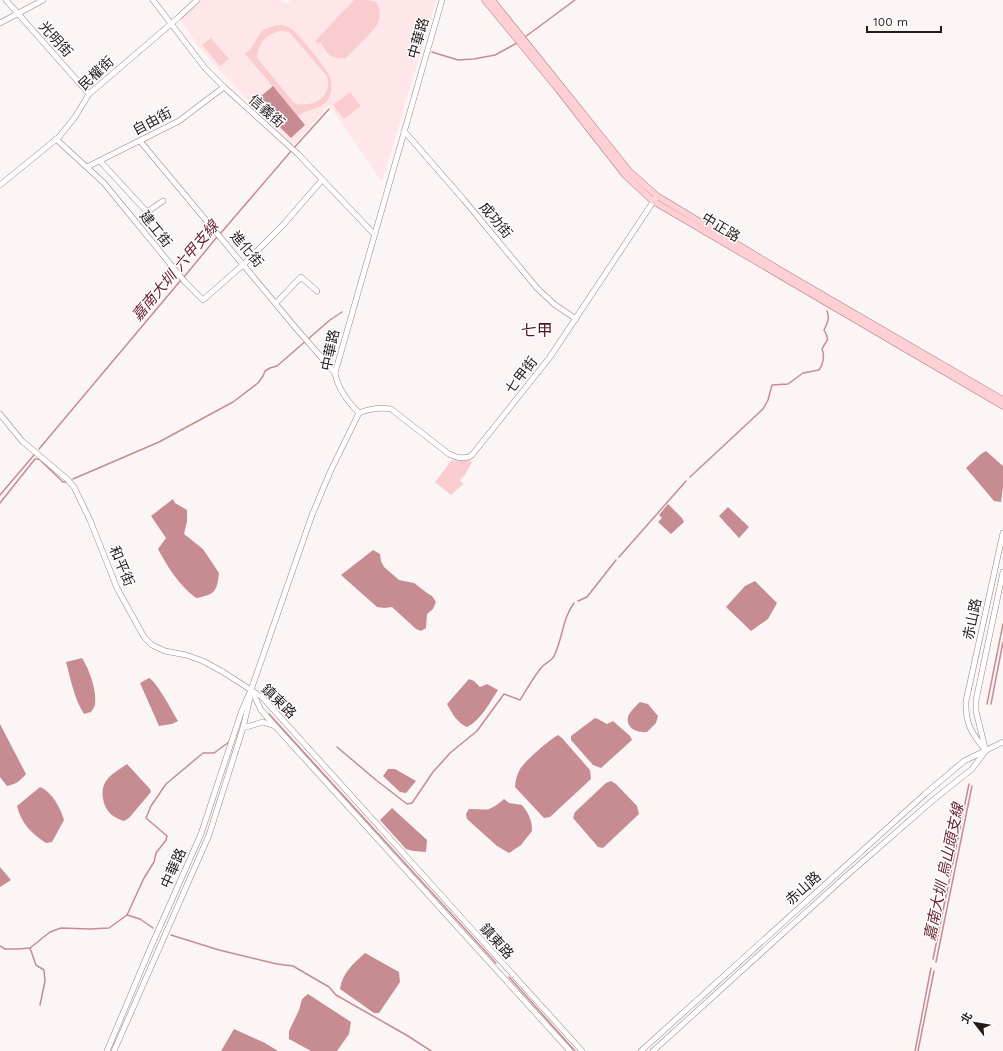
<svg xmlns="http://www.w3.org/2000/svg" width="1003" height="1051" font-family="'Work Sans','Noto Sans TC',sans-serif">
  <rect width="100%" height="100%" fill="#fbf5f5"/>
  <!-- built -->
  <polygon fill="#ffe7e9" points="202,0 282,0 286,4 291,0 436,0 382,182 329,105 293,146 220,71 199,47 182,22 181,18"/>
  <!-- green -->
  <g fill="#f9cdd0" fill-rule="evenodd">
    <path d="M354,0c6,0 14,0 19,1 8,3 8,16 5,22 -3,7 -26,28 -32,35 -14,2 -20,-4 -25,-16l-3,2 -3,-3z"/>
    <path d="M283,25c4,2 9,3 11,6 7,6 34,39 36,46 3,8 2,17 -3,24 -9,10 -20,7 -29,15l-53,-62c17,-14 9,-28 38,-29zM280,31l9,1 38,44c6,21 -14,33 -33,27l-37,-45c1,-15 9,-24 23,-27z"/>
    <polygon points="211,38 229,59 220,66 202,45"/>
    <polygon points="350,92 361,106 344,119 333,105"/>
    <polygon points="468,458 472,462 465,475 460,480 463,484 451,495 435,482 452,460 457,461"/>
  </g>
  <!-- water -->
  <g fill="#c78c91">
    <polygon points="273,86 305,125 291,138 254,102"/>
    <polygon points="986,451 1003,466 1003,487 1001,502 994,501 966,468 981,454"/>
    <path d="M173,499l2,4 12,7v11l-3,13 19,15 16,24c-2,18 -4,22 -23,25 -17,-13 -28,-30 -38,-49l8,-11 -15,-22z"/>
    <polygon points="668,504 682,518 684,522 671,534 658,522 662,518 659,515"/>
    <polygon points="728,507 749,527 739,538 719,516"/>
    <polygon points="373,550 380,554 381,561 384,567 399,580 414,583 427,593 432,596 436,602 433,609 427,614 426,628 421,631 416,629 392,607 384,608 377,607 341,575"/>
    <polygon points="755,581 777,603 768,619 751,631 726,607 745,586"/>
    <path d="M82,658c7,11 15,32 13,46 0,3 -3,6 -4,8l-7,2c-10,-16 -13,-34 -18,-52z"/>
    <path d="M149,678c8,4 23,33 29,43l-6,3 -13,2 -19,-43z"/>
    <path d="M469,679l5,2 6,6 7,-3 11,6c-8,12 -17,30 -31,37 -10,-4 -15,-14 -20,-23z"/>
    <path d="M640,702l8,2 10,12 -2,7 -9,9c-9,1 -21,-3 -19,-15 2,-6 8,-11 12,-15z"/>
    <polygon points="595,718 598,719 607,724 613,721 630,736 632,740 601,768 593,765 571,740 571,736"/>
    <path d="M0,724l26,50c-6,7 -10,10 -19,12l-7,-9z"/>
    <path d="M558,735l4,3 28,32 1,9 -41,38 -6,1 -29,-31c0,-6 2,-12 5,-18 6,-9 29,-29 38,-34z"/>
    <path d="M127,764l23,25 1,3 -22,26 -5,3c-10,-3 -17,-8 -20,-18 -6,-22 7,-28 23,-39z"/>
    <polygon points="388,769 395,769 416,781 406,793 400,792 383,776"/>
    <polygon points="611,781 616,784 637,806 639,814 603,848 598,847 573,818 575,812 606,783"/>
    <path d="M40,787c12,5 20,20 24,33l-12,22 -6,1c-15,-10 -25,-20 -29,-37z"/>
    <path d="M504,799l5,4 13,2c7,9 10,15 10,26l-11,14 -12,8 -12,-7 -30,-27 -1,-5 3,-5c20,0 18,4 35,-10z"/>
    <polygon points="392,808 427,840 426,852 413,851 406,849 380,820"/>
    <polygon points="0,867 11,880 0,887"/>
    <path d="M365,953l34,19 1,10 -21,31h-5l-34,-24c2,-16 13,-25 25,-36z"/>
    <polygon points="308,994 351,1022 349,1034 337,1051 311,1051 289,1039 289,1031 299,1010 302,999"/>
    <polygon points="234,1029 265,1043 278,1051 221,1051"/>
  </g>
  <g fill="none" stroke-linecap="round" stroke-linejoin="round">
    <!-- stream -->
    <g stroke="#c78c91" stroke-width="1.5">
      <polyline points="525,37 575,0"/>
      <polyline points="432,52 458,60 474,59 495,55 517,43"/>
      <polyline points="294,148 329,109"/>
      <polyline points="220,234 292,150"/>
      <polyline points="184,277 217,237"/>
      <polyline points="39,449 181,280"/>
      <path d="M690,477l73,-68 5,-9 4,-15 16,-1 15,-11 16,-3c4,-5 6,-14 3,-21 4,-10 9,-6 2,-19 3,-6 6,-12 3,-19"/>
      <polyline points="73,479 159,442 233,402 258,383 263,376 265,371 270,368 277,366 330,320 342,312"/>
      <polyline points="0,495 34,455"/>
      <polyline points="0,503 35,459 39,459 63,482 66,482"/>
      <polyline points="619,557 686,481"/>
      <polyline points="578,601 587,597 616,560"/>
      <polyline points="987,704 1003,624"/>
      <polyline points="991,704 1003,642"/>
      <polyline points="269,714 496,963"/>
      <path d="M337,747l39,33 31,24 5,-1 21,-31 17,-19 27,-22 27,-37 16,6c7,-11 13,-22 21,-32 3,-5 11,-7 13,-12 9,-18 8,-37 20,-53"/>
      <polyline points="127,915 144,878 154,862 156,853 166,840 167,836 146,818 151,806 166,784 203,753 214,753 229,742"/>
      <polyline points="171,935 219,950 277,964 293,966 329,987 336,995 408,1036 431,1051"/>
      <polyline points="0,946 5,949 18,949 30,948 50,932 61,928 90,929 109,928 127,915 140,919 153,928"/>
      <polyline points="30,948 36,965 44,970 45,981 40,1005"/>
      <polyline points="933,959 969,784"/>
      <polyline points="936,962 972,786"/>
      <polyline points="509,977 575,1051"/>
      <polyline points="915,1051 931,968"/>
      <polyline points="918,1051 934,971"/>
    </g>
    <defs>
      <g id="minor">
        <polyline points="6,0 89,94"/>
        <polyline points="153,0 205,68 224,87 298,154 374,234"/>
        <polyline points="0,23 43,0"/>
        <polyline points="404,131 464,200 537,288 554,304 576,319"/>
        <polyline points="56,139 104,183 185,282 203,300 244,264 283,225 322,180"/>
        <polyline points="140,141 295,327 335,373"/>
        <polyline points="100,161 147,212 163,201"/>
        <polyline points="87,167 179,121 224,87"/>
        <polyline points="0,185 59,137 75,117 89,94 179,17 197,0"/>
        <polyline points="276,303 301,277 317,291"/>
        <path d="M359,413c10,-4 21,-6 32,-4l58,45c8,4 16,6 23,1l78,-98 105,-158"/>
        <path d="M359,413c-12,-12 -21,-24 -24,-40l107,-373"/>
        <polyline points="0,414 22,441 67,479 74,487 90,520 117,588 144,637 152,645 165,651 186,655 203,661 223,672 262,697 582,1051"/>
        <polyline points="252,691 261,710 275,726 570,1051"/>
        <polyline points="243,728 263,722 275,726"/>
        <polyline points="985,748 976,711 976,700 1003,572"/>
        <path d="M986,751c-14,-17 -21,-27 -20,-50l37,-168"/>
        <polyline points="107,1051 150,949 201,834 242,710 251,690 312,515 331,470 359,413"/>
        <polyline points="114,1051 209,835 243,728 250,698"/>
        <polyline points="641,1051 925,794 964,761 1003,742"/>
        <polyline points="653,1051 845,877 932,801 972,769 984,753"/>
      </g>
      <g id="major">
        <polyline points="485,0 558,89 625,175 653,201 1003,406"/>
        <polyline points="492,0 629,171 657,196 783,272 1003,400"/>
      </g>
    </defs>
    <!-- minor casing -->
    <use href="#minor" stroke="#9d8284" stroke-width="6"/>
    <!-- major casing -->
    <use href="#major" stroke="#b17b80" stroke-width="7"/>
    <!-- minor -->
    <use href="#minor" stroke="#fff" stroke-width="5"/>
    <!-- major -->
    <use href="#major" stroke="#fecfd4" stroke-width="6"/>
  </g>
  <g text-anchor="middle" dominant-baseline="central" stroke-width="3" stroke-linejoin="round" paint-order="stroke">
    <!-- street labels -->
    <g font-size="14" fill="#241a1a" stroke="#fff">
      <text transform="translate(418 38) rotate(-74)">中華路</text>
      <text transform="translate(56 39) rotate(48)">光明街</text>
      <text transform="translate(96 73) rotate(-43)">民權街</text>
      <text transform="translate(267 111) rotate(41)">信義街</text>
      <text transform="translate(152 121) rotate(-28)">自由街</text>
      <text transform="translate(496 220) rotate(50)">成功街</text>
      <text transform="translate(721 227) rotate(31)">中正路</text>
      <text transform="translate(156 229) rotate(51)">建工街</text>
      <text transform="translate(247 249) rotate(50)">進化街</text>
      <text transform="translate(330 350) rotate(-78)">中華路</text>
      <text transform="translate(521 375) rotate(-52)">七甲街</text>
      <text transform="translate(122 566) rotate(67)">和平街</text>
      <text transform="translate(972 619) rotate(-78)">赤山路</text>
      <text transform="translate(279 701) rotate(44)">鎮東路</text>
      <text transform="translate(173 868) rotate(-66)">中華路</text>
      <text transform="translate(803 888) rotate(-42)">赤山路</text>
      <text transform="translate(497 941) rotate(48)">鎮東路</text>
    </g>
    <!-- water labels -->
    <g font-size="15" font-style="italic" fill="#6c2431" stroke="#fff">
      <text transform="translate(175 271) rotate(-50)">嘉南大圳 六甲支線</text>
      <text transform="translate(944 872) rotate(-78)">嘉南大圳 烏山頭支線</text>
    </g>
    <!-- quarter labels -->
    <g font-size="16" fill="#571221" stroke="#fff">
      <text x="537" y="330">七甲</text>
    </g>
  </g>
  <!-- north arrow -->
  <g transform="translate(975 1023) rotate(301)" stroke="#ffffff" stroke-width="3" paint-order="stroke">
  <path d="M0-3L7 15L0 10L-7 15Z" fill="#241a1a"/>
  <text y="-6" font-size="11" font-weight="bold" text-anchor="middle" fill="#241a1a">北</text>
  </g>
  <!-- scale -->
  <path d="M867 26v6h74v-6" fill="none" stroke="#241a1a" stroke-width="2"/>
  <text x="873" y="26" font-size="12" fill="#241a1a" stroke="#ffffff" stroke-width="3" paint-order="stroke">100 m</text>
</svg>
